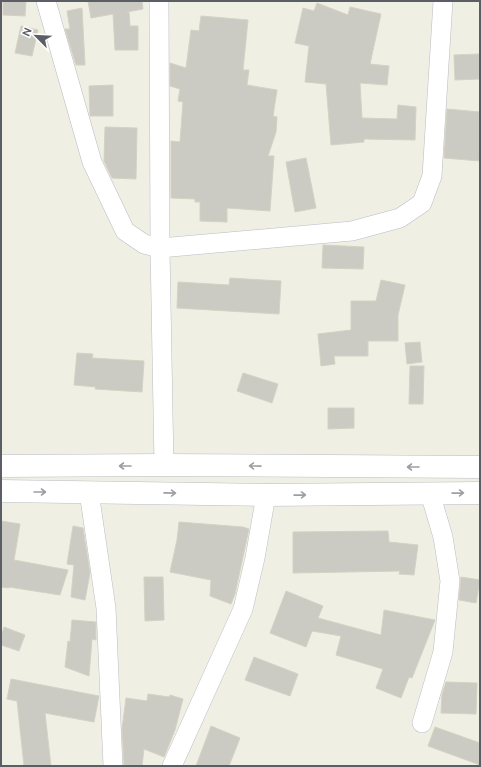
<svg xmlns="http://www.w3.org/2000/svg" width="481" height="767" font-family="Ubuntu,sans-serif">
  <rect width="100%" height="100%" fill="#efefe4"/>
  <!-- building -->
  <g fill="#cccbc3" stroke="#d4d2c2">
    <polygon points="3,1 26,1 25,16 3,15"/>
    <polygon points="88,1 142,1 143,9 127,12 129,12 130,26 138,26 138,50 115,50 113,14 91,18"/>
    <polygon points="317,3 348,15 350,7 381,14 370,64 389,66 387,85 360,83 362,118 397,119 398,105 416,107 415,140 364,139 364,142 331,145 326,84 305,82 309,46 295,43 303,8 314,11"/>
    <polygon points="82,8 85,65 76,65 65,29 70,29 67,11"/>
    <polygon points="201,16 248,20 243,70 249,70 247,85 277,90 273,116 277,117 276,132 268,156 274,156 270,211 227,208 227,222 200,221 200,202 195,202 195,199 171,198 171,141 180,142 183,102 178,101 180,89 170,86 170,63 186,68 191,30 199,31"/>
    <polygon points="21,26 38,30 32,56 15,53"/>
    <polygon points="480,54 480,79 455,80 454,55"/>
    <polygon points="113,85 113,116 90,116 89,86"/>
    <polygon points="447,109 480,112 480,161 444,158"/>
    <polygon points="105,127 137,128 136,179 112,178 104,161"/>
    <polygon points="306,158 316,208 295,212 286,162"/>
    <polygon points="323,245 364,247 363,269 322,268"/>
    <polygon points="230,278 281,281 279,314 177,308 178,282 229,285"/>
    <polygon points="381,280 405,285 398,315 398,341 368,341 368,356 334,356 335,364 321,366 318,334 351,330 351,301 376,301"/>
    <polygon points="420,342 422,362 407,364 405,343"/>
    <polygon points="77,353 93,354 92,358 144,361 142,392 95,389 96,387 74,385"/>
    <polygon points="410,366 424,366 423,404 409,404"/>
    <polygon points="243,373 278,384 272,403 237,391"/>
    <polygon points="328,408 354,408 354,428 328,429"/>
    <polygon points="1,521 20,524 14,560 68,570 60,595 9,587 9,588 1,587"/>
    <polygon points="179,522 243,527 249,529 235,594 231,604 210,596 211,580 170,572 177,540"/>
    <polygon points="73,526 83,528 90,573 85,600 71,597 74,565 67,564"/>
    <polygon points="388,531 389,542 418,545 414,575 399,574 400,571 293,573 293,532"/>
    <polygon points="144,577 163,577 164,620 145,621"/>
    <polygon points="461,577 480,580 476,603 459,600"/>
    <polygon points="286,591 323,606 318,618 381,635 384,610 435,620 412,678 409,677 401,698 376,688 383,669 336,655 341,636 312,631 306,647 270,633"/>
    <polygon points="72,620 96,622 96,640 92,639 89,676 65,667 68,641 70,642"/>
    <polygon points="4,627 25,635 19,651 1,645 1,637"/>
    <polygon points="254,657 298,674 290,696 245,680"/>
    <polygon points="11,679 99,696 94,722 45,713 51,766 24,766 17,701 7,699"/>
    <polygon points="446,682 477,683 476,714 441,713 442,694"/>
    <polygon points="148,694 169,697 170,695 183,699 175,730 164,757 144,749 142,766 124,765 122,729 126,698 147,701"/>
    <polygon points="211,726 240,738 229,766 196,766"/>
    <polygon points="435,727 480,743 480,765 428,746"/>
  </g>
  <g fill="none" stroke-linecap="round" stroke-linejoin="round">
    <defs>
      <g id="minor">
        <polyline points="46,1 92,162 125,231 144,244 160,248 352,231 400,218 422,203 432,176 443,1"/>
        <polyline points="159,1 160,248 164,465"/>
        <polyline points="89,492 106,608 113,766"/>
        <polyline points="422,723 443,652 450,581 443,537 430,493"/>
        <polyline points="172,766 243,609 255,558 266,495"/>
      </g>
      <g id="tertiary">
        <polyline points="1,466 164,465 480,467"/>
        <polyline points="1,491 266,495 480,493"/>
      </g>
    </defs>
    <!-- minor casing -->
    <use href="#minor" stroke="#bbbcc3" stroke-width="20"/>
    <!-- tertiary casing -->
    <use href="#tertiary" stroke="#bbbcc3" stroke-width="23"/>
    <!-- minor -->
    <use href="#minor" stroke="#fff" stroke-width="19"/>
    <!-- tertiary -->
    <use href="#tertiary" stroke="#fff" stroke-width="22"/>
  </g>
  <!-- one-way arrows -->
  <defs><path id="oneway-shaft" d="M-6 0H5M1.5-3L5.5 0L1.5 3" fill="none" stroke-width="1.6" stroke-linecap="round" stroke-linejoin="round"/></defs>
  <g stroke="#9d9ea3">
    <use href="#oneway-shaft" transform="translate(125 466) rotate(180)"/>
    <use href="#oneway-shaft" transform="translate(255 466) rotate(-179)"/>
    <use href="#oneway-shaft" transform="translate(413 467) rotate(-180)"/>
    <use href="#oneway-shaft" transform="translate(40 492)"/>
    <use href="#oneway-shaft" transform="translate(170 493) rotate(1)"/>
    <use href="#oneway-shaft" transform="translate(458 493) rotate(-1)"/>
    <use href="#oneway-shaft" transform="translate(300 495) rotate(-1)"/>
  </g>
  <!-- border -->
  <rect width="481" height="767" fill="none" stroke="#5c5e65" stroke-width="4"/>
  <!-- north arrow -->
  <g transform="translate(36 36) rotate(294)" stroke="#ffffff" stroke-width="3" paint-order="stroke">
  <path d="M0-3L7 15L0 10L-7 15Z" fill="#5c5e65"/>
  <text y="-6" font-size="11" font-weight="bold" text-anchor="middle" fill="#5c5e65">N</text>
  </g>
</svg>
